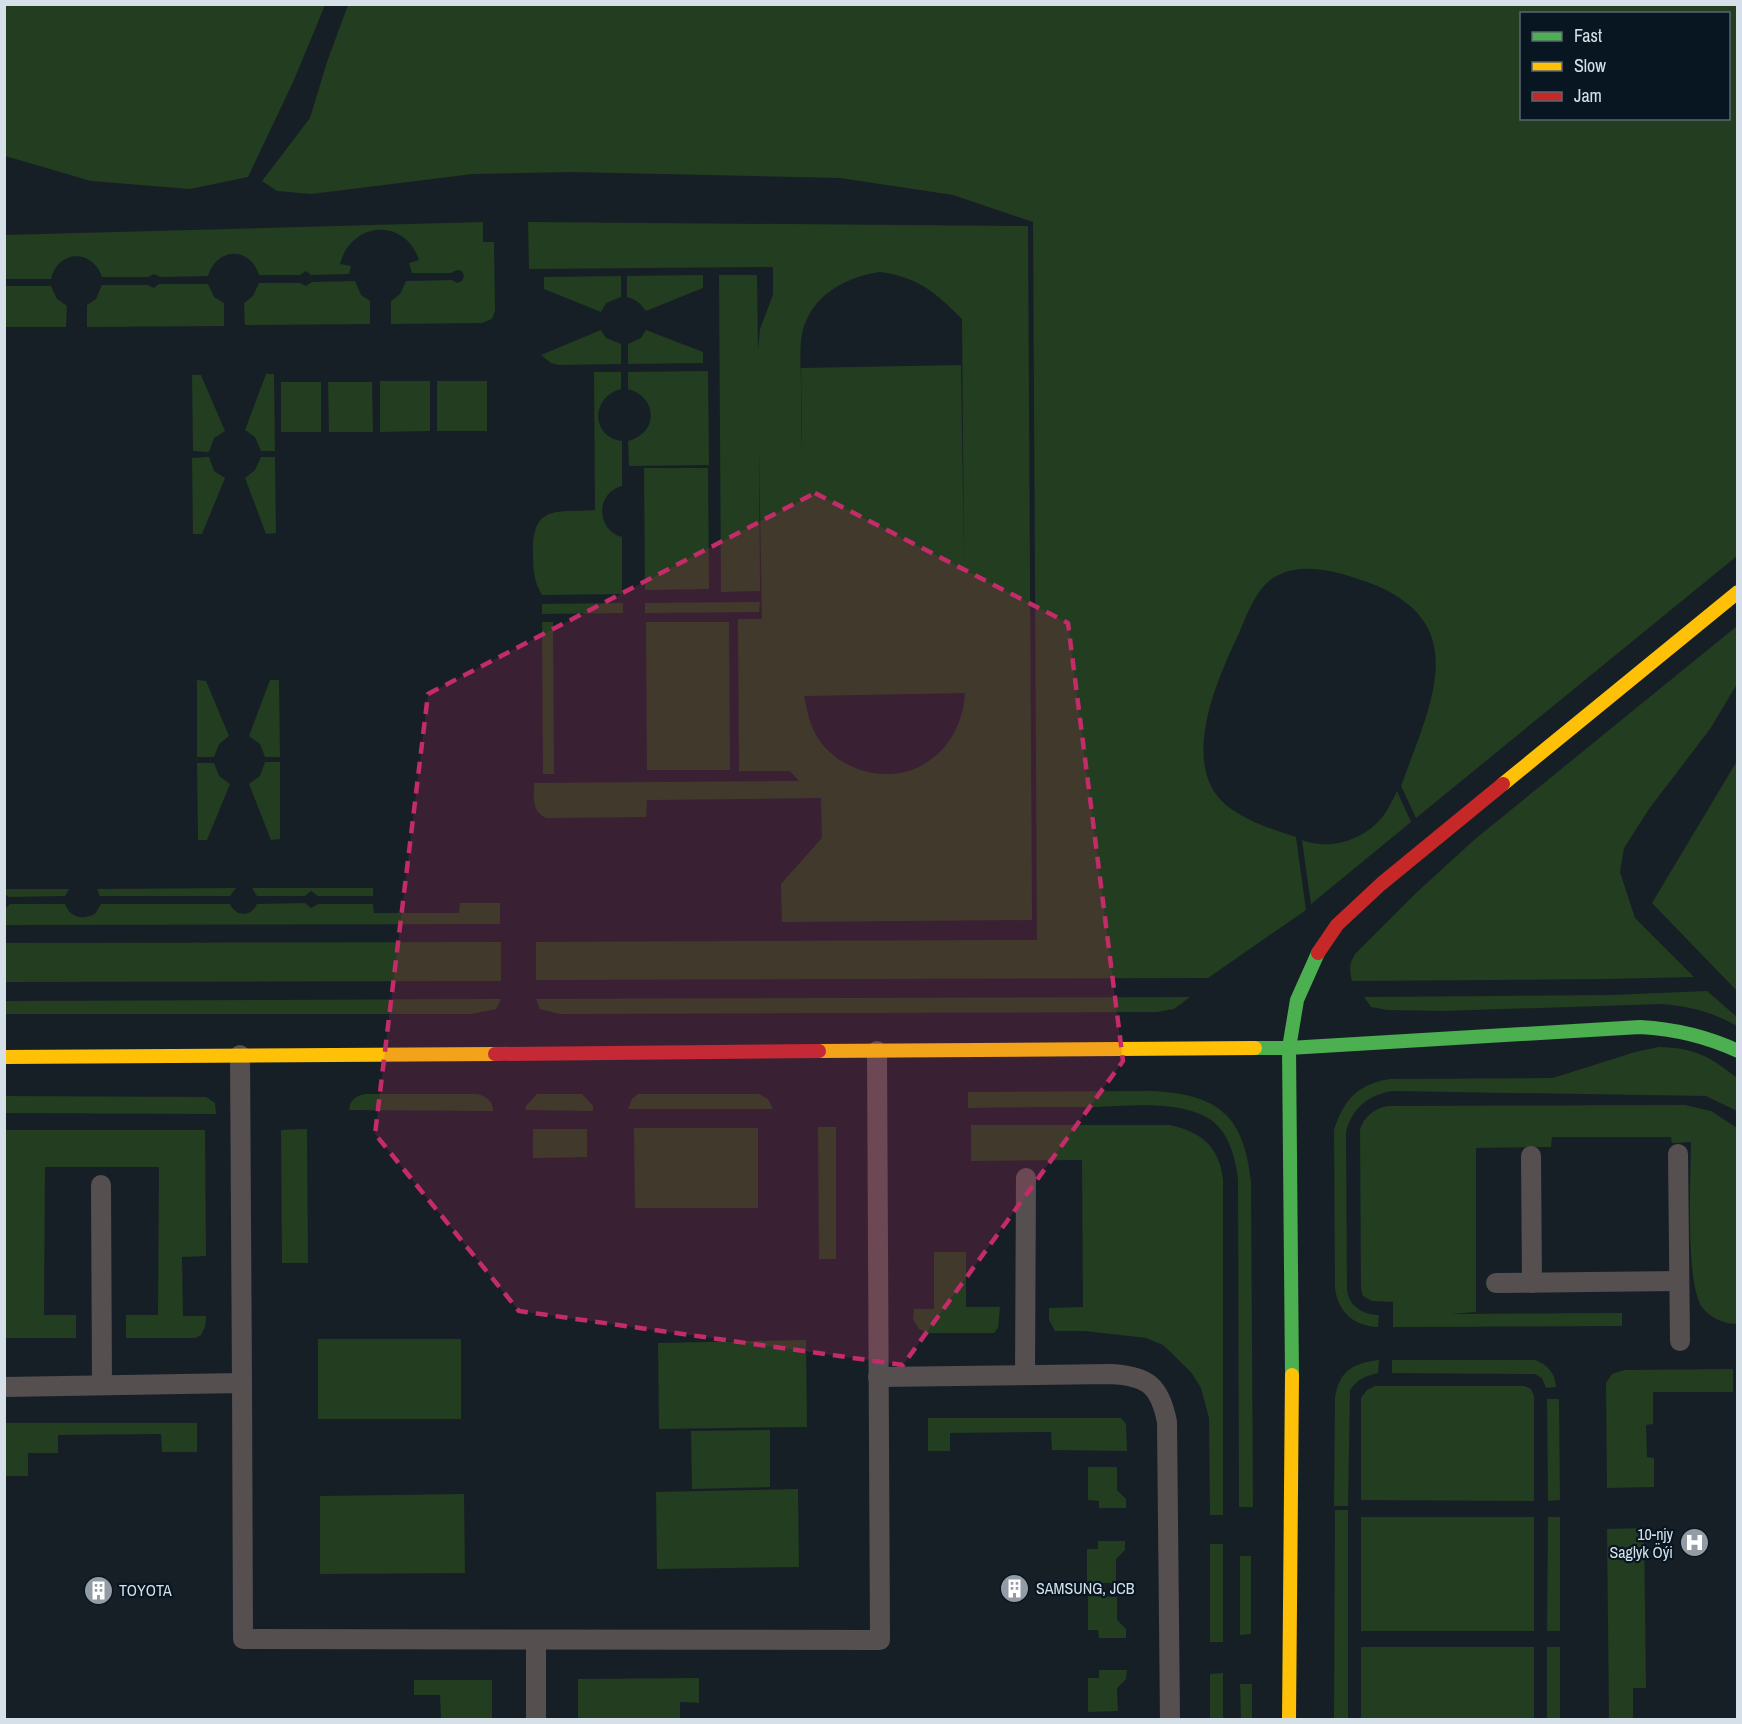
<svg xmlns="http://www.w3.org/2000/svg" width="1742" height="1724" font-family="'Archivo Narrow',sans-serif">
  <rect width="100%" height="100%" fill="#171f26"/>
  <!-- green -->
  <g fill="#223d1f" fill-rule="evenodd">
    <polygon points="4,5 5,4 325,5 294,80 248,177 190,189 91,181 5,156"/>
    <path d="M348,5h1389v551l-321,262 -15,-32c33,-90 76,-172 -49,-209 -25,-8 -55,-14 -79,1 -20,13 -29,46 -39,66 -20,43 -53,123 -8,161 20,16 45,24 70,32l10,73 -98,68 -672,2v-38l501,-2 -4,-718 -80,-27 -113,-17 -268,-6 -99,2 -162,20 -34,-3 -15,-10 48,-63 17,-56zM1522,14h206v104h-206z"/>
    <path d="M483,222v20h11l1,69 -3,8 -10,4 -91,1v-23l9,-7 6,-13 46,-1 5,3 5,-2 2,-5 -2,-5 -5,-1 -6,3h-39l-3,-10 10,-3c-14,-43 -68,-39 -79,4l11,2 -2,8 -38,1 -5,-4 -6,4h-41c-9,-29 -42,-28 -51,1l-48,1 -6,-3 -6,3h-46c-9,-28 -44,-28 -51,2h-45l-1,-2v-42z"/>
    <path d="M528,222l500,4 4,694 -250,2 -1,-38 41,-46 -1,-40 -174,2 -1,17 -100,1c-15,-7 -12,-21 -12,-35l265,-2 -9,-10h-51l-1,-152h24l-3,-168 1,140 -39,1 -2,-317h38l1,75 2,-21 13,-34v-28l-244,2zM880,272c38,5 55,20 82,47l2,244 -3,-198 -160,3 1,82c-1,-21 -1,-43 -1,-65 0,-16 -2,-34 1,-51 8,-38 43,-57 78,-62zM965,693c-3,59 -56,98 -112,74 -15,-6 -29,-18 -37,-32 -7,-12 -9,-26 -12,-39z"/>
    <path d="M703,275v13l-57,23c-5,-7 -10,-12 -19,-14v-21z"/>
    <polygon points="621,276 621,297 606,303 601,312 544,289 544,277"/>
    <polygon points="355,281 361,295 370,301 370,324 245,325 244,303 253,296 259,283 300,283 306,286 312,282"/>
    <polygon points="159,284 208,284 214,297 224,303 224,326 87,327 87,305 96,299 102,285 148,285 154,288"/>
    <polygon points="6,286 51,286 57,299 67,306 66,327 5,327 4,288"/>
    <polygon points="601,330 606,338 621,344 621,364 558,365 551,363 541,355"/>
    <polygon points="646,330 703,352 703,363 628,364 628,344 641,338"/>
    <path d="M708,371l1,94 -80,1 -1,-25c31,-8 30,-44 0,-52v-17z"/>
    <path d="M594,372h27v17c-30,8 -31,47 1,52v45c-27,7 -26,44 0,51v57l-80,1c-8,-13 -9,-26 -9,-41 -1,-51 24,-41 62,-44z"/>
    <polygon points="266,374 274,374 275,451 261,451 255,437 245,430"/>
    <polygon points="192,375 201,375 225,431 214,438 209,452 193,451"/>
    <polygon points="380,381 430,381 430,431 380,432"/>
    <rect x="437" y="381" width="50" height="50"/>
    <polygon points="321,382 321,432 281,432 281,382"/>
    <polygon points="328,382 372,382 373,432 329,432"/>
    <polygon points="209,457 214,471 225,478 202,534 193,534 192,458"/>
    <polygon points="261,457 275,457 276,533 266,534 245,478 255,470"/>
    <polygon points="644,468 708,468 709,589 645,590"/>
    <polygon points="760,602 759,612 645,613 645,603"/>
    <polygon points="623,603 623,613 542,614 542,604"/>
    <polygon points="542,622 553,622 554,774 543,774"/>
    <polygon points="646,622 729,622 730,770 647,770"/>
    <path d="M1737,626v58l-27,45 -61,80 -25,39 -4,24 15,46 59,59 -88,2 -254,2c-3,-11 -3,-17 3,-27l61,-61 58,-53z"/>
    <polygon points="197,680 206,681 229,736 219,744 214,757 197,757"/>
    <polygon points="270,680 279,680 280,757 265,757 260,744 249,736"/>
    <polygon points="1737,761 1738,991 1737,991 1652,903"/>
    <polygon points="265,762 280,762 280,839 271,840 249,784 260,776"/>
    <polygon points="197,763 214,763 219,776 230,784 207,840 198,840"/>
    <path d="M1397,791l14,31 -100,82 -9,-64c30,12 67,-2 84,-28 4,-7 8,-14 11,-21z"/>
    <polygon points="236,888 230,896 100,896 97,889"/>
    <polygon points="252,888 373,888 373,896 318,896 311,891 305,896 257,896"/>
    <polygon points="5,889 69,889 65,896 9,897 5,894"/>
    <path d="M305,903l6,5 7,-4h55l1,9h85l1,-10h40v21l-495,1v-16l5,-5h55c5,14 18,16 30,10l6,-10h129c6,13 21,13 27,0z"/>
    <polygon points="501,942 501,981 5,982 5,943"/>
    <path d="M1707,991l30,26v9c-25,-14 -47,-20 -76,-22l-217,7 -56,-1 -17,-3 -7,-10 247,-2z"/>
    <polygon points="1190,997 1174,1009 1157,1012 560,1014 540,1009 536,999"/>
    <polygon points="501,999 496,1009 471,1014 4,1014 5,1001"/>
    <path d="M1659,1047c36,1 50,9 78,31v33l-31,-15 -314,-5c-24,4 -40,17 -46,41l1,158c2,16 16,25 32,25l-1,12c-24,-1 -39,-14 -43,-38l-1,-159c10,-31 24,-46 56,-51l163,-1 82,-26z"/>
    <path d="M1151,1091c66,3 93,23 100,91l2,325h-14l-1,-327c-2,-22 -10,-52 -32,-63 -30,-17 -80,-11 -113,-10 -42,0 -83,0 -125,1v-16z"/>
    <path d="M366,1094h111c9,2 16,7 16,17l-144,-1c1,-11 7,-14 17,-16z"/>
    <polygon points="537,1094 582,1094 593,1106 593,1111 525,1110 526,1106"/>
    <polygon points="638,1094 759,1094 768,1099 773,1109 628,1109 632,1099"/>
    <polygon points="5,1096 206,1097 215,1103 216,1114 5,1113"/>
    <path d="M1685,1105l26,6 26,17v196c-13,0 -27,-6 -35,-17 -17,-24 -11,-131 -11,-165l-19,1 -1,-6h-119l-1,10 -75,1v164l-25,2 171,-1v13l-229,1v-25l-21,-1 -9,-5 -2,-7 -1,-159c3,-13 15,-22 28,-24z"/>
    <path d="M971,1125h199c31,7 49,21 53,54v336h-13l-1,-97 -8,-30 -10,-16 -28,-27 -17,-7 -61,-7h-30l-6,-11v-12l34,-1 -1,-147 -111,1z"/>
    <polygon points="818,1127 836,1127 836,1259 819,1259"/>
    <polygon points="634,1128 758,1128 758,1208 635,1208"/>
    <polygon points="307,1129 308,1263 282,1263 281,1130"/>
    <polygon points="533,1129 587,1129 587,1157 533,1158"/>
    <polygon points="5,1130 205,1130 206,1256 182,1257 183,1316 206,1316 205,1327 201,1335 195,1338 126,1338 126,1315 158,1315 159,1167 45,1167 44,1315 76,1315 76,1338 5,1338"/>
    <polygon points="934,1252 966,1252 966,1307 1000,1307 998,1328 994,1333 930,1333 919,1329 913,1319 914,1309 934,1309"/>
    <rect x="318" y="1339" width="143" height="80"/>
    <polygon points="806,1340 807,1427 659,1429 658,1343"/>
    <path d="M1379,1360l-1,13c-13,3 -20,6 -28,17l-2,116h-14l1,-108c4,-27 18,-35 44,-38z"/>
    <path d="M1392,1360h143c13,5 20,13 21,27l-10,1 -4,-10 -7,-4 -143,-1z"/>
    <polygon points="1733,1369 1733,1392 1653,1392 1653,1424 1646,1425 1647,1457 1654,1458 1654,1487 1607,1488 1606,1383 1612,1374 1624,1370"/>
    <polygon points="1375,1386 1524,1386 1531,1389 1534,1396 1534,1501 1361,1500 1361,1398 1367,1390"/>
    <polygon points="1547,1399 1559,1399 1560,1500 1548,1501"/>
    <polygon points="928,1418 1121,1418 1126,1424 1127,1451 1052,1450 1051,1432 950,1433 950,1451 928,1451"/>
    <polygon points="5,1423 197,1423 197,1452 162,1452 161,1434 58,1435 58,1453 28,1453 28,1476 5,1476"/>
    <polygon points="770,1430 770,1487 692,1489 691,1431"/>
    <polygon points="1088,1467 1117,1467 1117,1490 1126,1499 1126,1508 1099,1508 1099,1501 1088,1500"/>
    <polygon points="798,1489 799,1567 657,1569 656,1492"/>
    <polygon points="464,1494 465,1573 320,1574 320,1496"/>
    <polygon points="1335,1510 1348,1510 1348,1719 1334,1719"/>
    <rect x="1361" y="1517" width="173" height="114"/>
    <polygon points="1548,1517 1560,1517 1560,1631 1547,1631"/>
    <polygon points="1644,1528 1646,1688 1633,1688 1633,1719 1609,1719 1607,1529"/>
    <polygon points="1098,1541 1125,1541 1125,1550 1116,1559 1116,1583 1087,1583 1087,1549 1098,1549"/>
    <rect x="1210" y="1544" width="13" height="98"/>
    <polygon points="1240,1556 1251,1556 1251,1634 1240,1635"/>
    <polygon points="1088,1596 1117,1597 1117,1620 1126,1629 1126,1638 1099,1638 1098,1630 1088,1630"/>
    <rect x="1361" y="1647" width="173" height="72"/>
    <rect x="1547" y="1647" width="13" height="72"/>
    <polygon points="1099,1670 1127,1670 1126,1679 1117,1688 1118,1711 1088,1712 1088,1678 1099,1678"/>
    <polygon points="1223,1673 1223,1719 1210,1719 1210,1674"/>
    <polygon points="699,1678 699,1703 680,1702 680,1719 578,1719 578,1679"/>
    <polygon points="414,1680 492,1680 492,1719 441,1719 440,1695 414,1695"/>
    <polygon points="1240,1684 1252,1684 1252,1719 1241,1719"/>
  </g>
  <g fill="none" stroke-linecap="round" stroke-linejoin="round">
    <!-- lane -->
    <g stroke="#554f4f" stroke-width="20">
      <polyline points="240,1055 242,1383"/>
      <polyline points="1678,1154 1680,1341"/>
      <polyline points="1531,1156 1532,1283"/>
      <polyline points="101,1185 102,1385"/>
      <polyline points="1496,1283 1679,1281"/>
      <polyline points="1025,1375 1026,1178"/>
      <path d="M878,1377l233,-3c37,2 49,12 56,48l3,298"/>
      <polyline points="4,1387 242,1383 243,1639 880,1640 877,1051"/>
      <polyline points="536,1640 536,1720"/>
    </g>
    <!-- fast -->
    <g stroke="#4caf50" stroke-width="14">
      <path d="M1255,1048h34l351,-21c36,2 66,9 98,24"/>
      <polyline points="1292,1375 1289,1048 1297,1000 1318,953"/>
    </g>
    <!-- slow -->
    <g stroke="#ffc107" stroke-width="14">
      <polyline points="1503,784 1738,592"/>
      <polyline points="819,1051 1255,1048"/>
      <polyline points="4,1057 495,1054"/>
      <polyline points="1289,1720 1292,1375"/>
    </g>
    <!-- jam -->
    <g stroke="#c62828" stroke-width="14">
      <polyline points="1318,953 1337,925 1381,884 1503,784"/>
      <polyline points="495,1054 819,1051"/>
    </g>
  </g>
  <!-- marked area -->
  <path fill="#c42c69" fill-opacity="0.2" stroke="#c42c69" stroke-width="4.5" stroke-dasharray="12 8" stroke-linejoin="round" d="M815,493l253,130 55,438 -220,304 -384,-54 -144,-177 53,-440z"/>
  <!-- icons -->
  <defs>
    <symbol id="hospital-disc" viewBox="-11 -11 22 22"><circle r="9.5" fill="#939ca5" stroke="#081622"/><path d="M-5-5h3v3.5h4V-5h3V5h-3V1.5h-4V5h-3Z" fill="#fff"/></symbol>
    <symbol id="building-disc" viewBox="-11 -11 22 22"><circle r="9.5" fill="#939ca5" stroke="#081622"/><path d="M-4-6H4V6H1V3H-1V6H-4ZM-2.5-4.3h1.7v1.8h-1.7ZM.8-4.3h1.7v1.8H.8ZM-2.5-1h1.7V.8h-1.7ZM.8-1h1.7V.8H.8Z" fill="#fff"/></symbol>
  </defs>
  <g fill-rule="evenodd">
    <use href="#hospital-disc" x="1678" y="1526" width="33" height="33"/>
    <use href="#building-disc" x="998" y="1572" width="33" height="33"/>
    <use href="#building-disc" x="82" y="1574" width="33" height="33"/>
  </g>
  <g text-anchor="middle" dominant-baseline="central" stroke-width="4.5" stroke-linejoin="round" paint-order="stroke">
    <!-- poi labels -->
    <g font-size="16" fill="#d6e0e9" stroke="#081622" text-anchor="start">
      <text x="1673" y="1534" text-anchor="end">10-njy<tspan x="1673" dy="18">Saglyk Öýi</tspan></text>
      <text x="1036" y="1588">SAMSUNG, JCB</text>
      <text x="119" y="1590">TOYOTA</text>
    </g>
  </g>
  <!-- border -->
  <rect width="1742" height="1724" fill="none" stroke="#d6e0e9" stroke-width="12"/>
  <!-- legend -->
  <rect x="1520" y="12" width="210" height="108" fill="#081622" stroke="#5a6772" stroke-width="1.5"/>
  <rect x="1532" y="32" width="30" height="9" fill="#4caf50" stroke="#5a6772" stroke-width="1.5"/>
  <text x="1574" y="42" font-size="18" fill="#d6e0e9">Fast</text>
  <rect x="1532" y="62" width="30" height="9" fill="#ffc107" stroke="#5a6772" stroke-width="1.5"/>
  <text x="1574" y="72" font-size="18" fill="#d6e0e9">Slow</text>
  <rect x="1532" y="92" width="30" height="9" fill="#c62828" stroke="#5a6772" stroke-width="1.5"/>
  <text x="1574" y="102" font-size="18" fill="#d6e0e9">Jam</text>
</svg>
